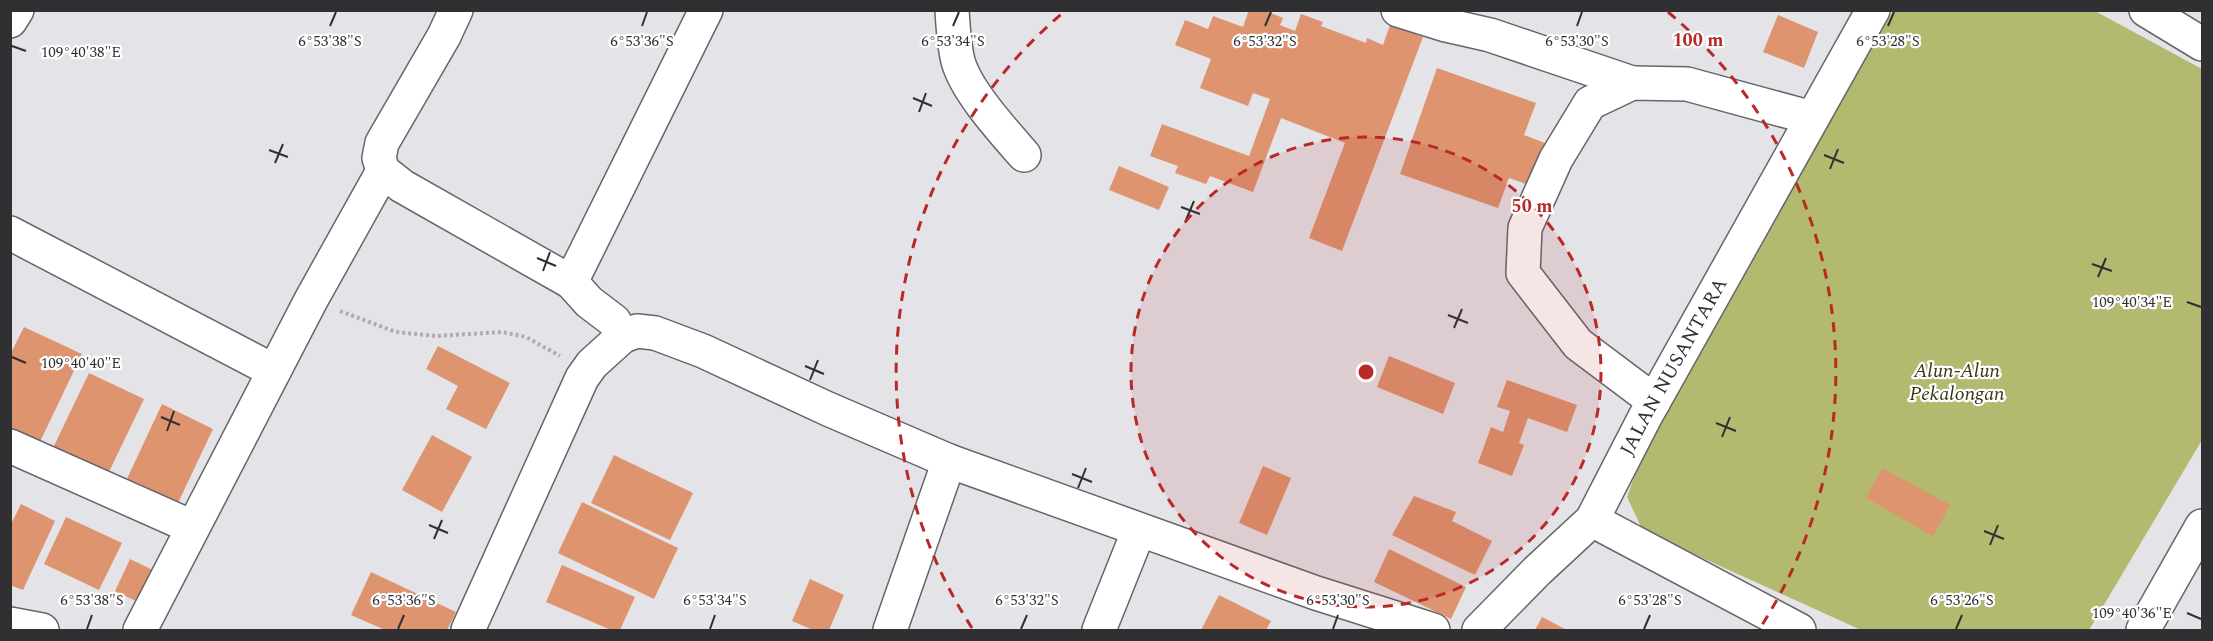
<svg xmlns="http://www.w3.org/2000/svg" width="2213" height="641" font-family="Spectral,serif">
  <rect width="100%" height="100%" fill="#e4e4e8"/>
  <!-- green -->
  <polygon fill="#b3b96e" points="1893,11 2095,11 2202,69 2202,440 2089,630 1861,630 1643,531 1627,497 1649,436"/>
  <!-- building -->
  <g fill="#dd946f">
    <polygon points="1249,10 1263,10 1283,18 1280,25 1295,31 1301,14 1323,22 1321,26 1366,43 1367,38 1383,45 1390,25 1423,37 1342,251 1309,238 1345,143 1281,118 1253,192 1210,176 1206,184 1175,173 1178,166 1150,156 1162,124 1249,156 1270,99 1253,93 1248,106 1200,88 1211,59 1175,45 1185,20 1208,29 1213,16 1243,27"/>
    <polygon points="1778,15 1818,32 1804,68 1763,52"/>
    <polygon points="1437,68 1536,103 1524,135 1550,145 1535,187 1509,178 1498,208 1400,174"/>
    <polygon points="1119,166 1169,187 1159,210 1109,190"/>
    <polygon points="24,327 82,354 36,450 10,438 10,355"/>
    <polygon points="438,346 510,383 486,429 446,409 458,386 426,369"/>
    <polygon points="1389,356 1455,383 1443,414 1377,387"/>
    <polygon points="89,373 144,399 107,476 52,450"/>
    <polygon points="1507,380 1577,405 1567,432 1528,418 1519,443 1524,445 1512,476 1478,463 1491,427 1503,432 1510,411 1497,407"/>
    <polygon points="162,404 213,429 177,505 126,481"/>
    <polygon points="432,435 472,457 442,512 402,490"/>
    <polygon points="614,455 693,493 670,540 591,503"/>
    <polygon points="1263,466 1291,478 1267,535 1239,523"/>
    <polygon points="1882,468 1950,505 1933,536 1866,498"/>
    <polygon points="1414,496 1456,512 1452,521 1492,541 1475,575 1392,535"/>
    <polygon points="582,502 678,548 654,599 558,553"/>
    <polygon points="21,504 55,521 23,590 10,585 10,526"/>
    <polygon points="66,517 122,543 99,590 44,564"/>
    <polygon points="1389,549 1466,587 1451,619 1374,582"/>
    <polygon points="130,559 161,574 146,606 115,591"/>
    <polygon points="562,565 635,597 620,630 611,630 546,602"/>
    <polygon points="371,572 456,612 447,630 385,630 351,615"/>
    <polygon points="810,579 844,595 829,630 813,630 792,621"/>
    <polygon points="1219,595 1271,621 1266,630 1201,630"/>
    <polygon points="1542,617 1567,630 1535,630"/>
  </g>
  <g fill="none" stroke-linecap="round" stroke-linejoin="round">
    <defs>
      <g id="minor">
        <polyline points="456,10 444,36 382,143 379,158 383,171 402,186 571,282 706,10"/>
        <path d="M952,10c1,17 2,35 6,51 8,30 46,71 66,94"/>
        <polyline points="1398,10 1446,25 1490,35 1632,83"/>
        <polyline points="10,21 17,10"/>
        <polyline points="10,233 274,371"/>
        <polyline points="571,282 589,302 614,321 623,336"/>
        <polyline points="1654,401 1578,344 1523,273 1525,228 1556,159 1590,103 1632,83 1687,84 1812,118"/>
        <polyline points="10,446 192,527"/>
        <polyline points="10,624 42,630"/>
        <polyline points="140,630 311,300 383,171"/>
        <polyline points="468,630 582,378 592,364 623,336 637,331 655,333 703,351 828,409 949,461 1316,593 1433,630"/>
        <polyline points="890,630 949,461"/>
        <polyline points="1099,630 1139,530"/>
        <polyline points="1479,630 1537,571 1592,520"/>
        <path id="s1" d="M1799,630l-207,-110 53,-103 228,-407"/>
        <polyline points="2143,630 2202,526"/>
      </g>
      <polyline id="major" points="2146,10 2202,44"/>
    </defs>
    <!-- minor casing -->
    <use href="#minor" stroke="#66666a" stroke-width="36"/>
    <!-- major casing -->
    <use href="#major" stroke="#66666a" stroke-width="36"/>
    <!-- path -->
    <polyline stroke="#adadb0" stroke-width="4" stroke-dasharray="3 3" stroke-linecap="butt" points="340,311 396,332 436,336 502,332 526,337 560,356"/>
    <!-- minor -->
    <use href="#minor" stroke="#fff" stroke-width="33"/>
    <!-- major -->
    <use href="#major" stroke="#fff" stroke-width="33"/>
  </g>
  <!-- ticks -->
  <path fill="none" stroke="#303032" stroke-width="2" d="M330,26l6,-14M642,26l5,-14M953,26l6,-14M1265,26l6,-14M1577,26l5,-14M1888,26l6,-14M12,46l14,5M913,98l19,8M919,112l7,-19M269,150l19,7M1824,155l20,8M275,163l8,-19M1830,169l8,-20M1181,207l19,7M1186,220l8,-19M537,258l19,8M2092,264l20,7M543,271l7,-19M2098,277l8,-19M2187,302l14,5M1448,315l20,8M1454,328l8,-19M12,357l14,6M805,366l19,8M810,380l8,-20M161,417l19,8M1716,423l20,8M167,431l7,-20M1722,437l8,-20M1072,474l20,8M1078,488l8,-20M429,525l19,8M1984,531l20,8M434,539l8,-19M1990,545l8,-20M2187,613l14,6M87,629l5,-14M398,629l6,-14M710,629l5,-14M1021,629l6,-14M1333,629l5,-14M1644,629l6,-14M1956,629l6,-14"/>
  <!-- distance rings -->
  <circle cx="1366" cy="372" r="235" fill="#b82928" fill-opacity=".12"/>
  <g fill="none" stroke="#b82928" stroke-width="3" stroke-dasharray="10 8">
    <circle cx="1366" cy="372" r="235"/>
    <path d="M972 628A470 470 0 0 1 1064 12M1668 12A470 470 0 0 1 1760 628"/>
  </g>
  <g text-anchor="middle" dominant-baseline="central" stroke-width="4.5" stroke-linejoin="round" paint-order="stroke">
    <!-- street labels -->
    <g font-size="20" fill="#303032" stroke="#fff">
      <text stroke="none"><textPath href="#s1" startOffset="408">JALAN NUSANTARA</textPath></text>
    </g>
    <!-- park labels -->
    <g font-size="20" font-style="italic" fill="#373916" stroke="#fff">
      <text x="1957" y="371">Alun-Alun<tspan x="1957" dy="23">Pekalongan</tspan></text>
    </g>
  </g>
  <g font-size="15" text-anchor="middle" fill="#303032" stroke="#fff" stroke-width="4.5" stroke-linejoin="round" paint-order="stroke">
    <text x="953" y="46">6°53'34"S</text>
    <text x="1888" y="46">6°53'28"S</text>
    <text x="330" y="46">6°53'38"S</text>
    <text x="642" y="46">6°53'36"S</text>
    <text x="1265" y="46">6°53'32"S</text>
    <text x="1577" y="46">6°53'30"S</text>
    <text x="81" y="57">109°40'38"E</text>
    <text x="2132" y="307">109°40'34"E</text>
    <text x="81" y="368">109°40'40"E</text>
    <text x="92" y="605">6°53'38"S</text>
    <text x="404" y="605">6°53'36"S</text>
    <text x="715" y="605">6°53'34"S</text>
    <text x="1027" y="605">6°53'32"S</text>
    <text x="1338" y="605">6°53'30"S</text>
    <text x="1650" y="605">6°53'28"S</text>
    <text x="1962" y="605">6°53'26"S</text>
    <text x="2132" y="618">109°40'36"E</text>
  </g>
  <circle cx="1366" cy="372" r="9" fill="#b82928" stroke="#fff" stroke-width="3"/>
  <g font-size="18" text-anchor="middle" font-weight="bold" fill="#b82928" stroke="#fff" stroke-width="4.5" stroke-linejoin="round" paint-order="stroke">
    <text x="1698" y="46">100 m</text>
    <text x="1532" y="212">50 m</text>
  </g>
  <!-- border -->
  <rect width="2213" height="641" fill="none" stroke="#303032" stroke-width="24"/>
</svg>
